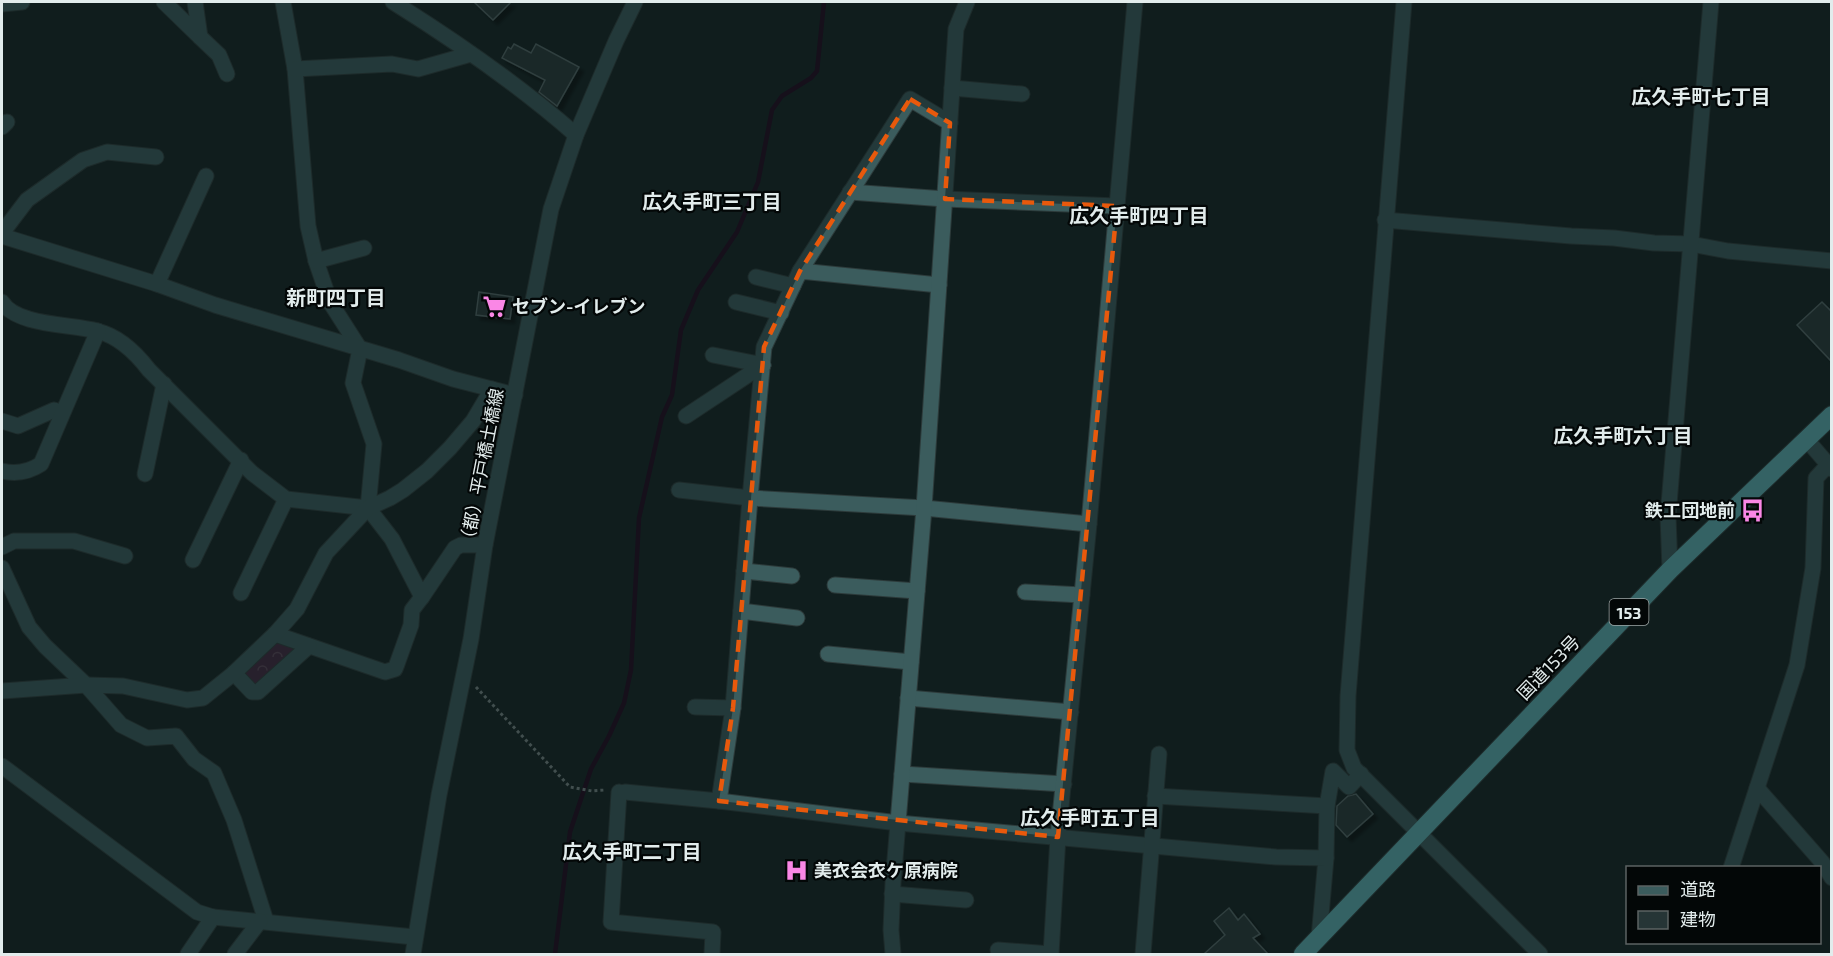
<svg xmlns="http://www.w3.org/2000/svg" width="1833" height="956" font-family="'Exo 2','Noto Sans JP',sans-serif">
  <defs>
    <pattern id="forest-crowns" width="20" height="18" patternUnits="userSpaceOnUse" patternTransform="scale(1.5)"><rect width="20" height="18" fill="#44253e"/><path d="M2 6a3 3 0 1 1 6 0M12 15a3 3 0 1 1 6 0" fill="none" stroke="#5f455a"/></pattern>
    <filter id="shadow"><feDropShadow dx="4.5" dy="4.5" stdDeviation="1.5" flood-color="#0009"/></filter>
  </defs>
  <rect width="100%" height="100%" fill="#101e1e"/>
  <!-- forest -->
  <polygon fill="url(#forest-crowns)" points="275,634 308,646 258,692 234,673"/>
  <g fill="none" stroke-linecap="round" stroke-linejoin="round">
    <!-- stream -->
    <polyline stroke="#1e001a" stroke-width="4.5" points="555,954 570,832 591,769 609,736 624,703 631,670 639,518 662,417 672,395 681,330 698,290 737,232 758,182 772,110 782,96 811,78 817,71 824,2"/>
  </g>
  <!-- building -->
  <g fill="#263536" stroke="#566767" stroke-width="1.5" filter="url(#shadow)">
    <polygon points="474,2 511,2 493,20"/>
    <polygon points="514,44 531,53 536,44 579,67 557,106 539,92 545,80 502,58 508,47 511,49"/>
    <polygon points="479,292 513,297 510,319 476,315"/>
    <polygon points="1822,302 1832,312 1832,362 1797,325"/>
    <polygon points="1356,794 1373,814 1347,837 1336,825 1337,806 1348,796"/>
    <polygon points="1229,908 1238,920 1244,914 1260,934 1253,938 1268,954 1204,954 1225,935 1214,921"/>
  </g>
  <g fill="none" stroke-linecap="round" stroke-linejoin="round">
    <defs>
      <g id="minor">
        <polyline points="164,2 200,37 195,2"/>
        <polyline points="283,2 295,69 308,226 316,261 330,302 360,349 353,383 374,444 368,508 392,539 422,597 455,548 461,545 485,545"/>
        <path d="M393,2c64,40 127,84 183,133"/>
        <polyline points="1404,2 1348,696 1347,750 1354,768 1540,954"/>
        <polyline points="2,4 22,2"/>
        <polyline points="200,37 219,55 227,74"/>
        <polyline points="295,69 392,64 418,69 471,54"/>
        <polyline points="952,88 1022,94"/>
        <polyline points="2,127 7,122"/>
        <polyline points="850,192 945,199 1117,206"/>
        <polyline points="1385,220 1571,236 1614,238 1654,243 1691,244 1728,251 1832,261"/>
        <polyline points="2,233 27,200 83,160 107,152 156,157"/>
        <polyline points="2,236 157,284 215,305 399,360 453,379 515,395"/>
        <polyline points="316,261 364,248"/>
        <polyline points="800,271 910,99 950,123"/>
        <polyline points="756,277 793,286"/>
        <polyline points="157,284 206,176"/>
        <polyline points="939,285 800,271 764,347 750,498 924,508 1089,524"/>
        <path d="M2,302c14,24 71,22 95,29 21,5 39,22 52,39l103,103 34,26 82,9"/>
        <polyline points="736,302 781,313"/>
        <polyline points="713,355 763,365"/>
        <polyline points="686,416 763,365"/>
        <polyline points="2,421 18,426 54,410 61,413"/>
        <polyline points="1807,440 1832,469"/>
        <path d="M2,471c13,3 27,1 39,-7l57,-133"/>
        <polyline points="145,474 164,384"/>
        <polyline points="679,490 750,498 733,708 719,801"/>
        <polyline points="2,547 14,541 74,541 125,556"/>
        <polyline points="193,560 241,460"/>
        <polyline points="2,568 29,627 45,646 86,685 121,725 147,738 176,736 194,759 214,773 234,820 266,921"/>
        <polyline points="1670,570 1668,516 1711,2"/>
        <polyline points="744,571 792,576"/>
        <polyline points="835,585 917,591"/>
        <polyline points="1025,592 1082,595"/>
        <polyline points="241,593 286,499"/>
        <polyline points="741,611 797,618"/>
        <polyline points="275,634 385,672 395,669 397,664 411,625 412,610 422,597"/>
        <polyline points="828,654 911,662"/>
        <polyline points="234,673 252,692 258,692 309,646"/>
        <polyline points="2,691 86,685 123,686 187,700 203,698 234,673 275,634 297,609 326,553 368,508 390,498 403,490 427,471 450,448 473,421 492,389"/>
        <polyline points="908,698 1071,712"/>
        <polyline points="695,707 733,708"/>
        <polyline points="2,766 197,912 213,917 414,937"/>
        <polyline points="902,774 1064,784"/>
        <polyline points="1757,788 1822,862 1832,878"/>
        <polyline points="619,792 611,922 713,932 712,954"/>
        <polyline points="625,792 719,801 898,823 1276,857 1326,858 1319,938"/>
        <polyline points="1155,796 1327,806"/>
        <polyline points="1326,858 1327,806 1333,771 1349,787 1361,774"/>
        <polyline points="1731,868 1797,665 1813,568 1816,478 1828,465"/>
        <polyline points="892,894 966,900"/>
        <polyline points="998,950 1051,954"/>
        <polyline points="188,954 213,917"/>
        <polyline points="235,954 260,921"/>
        <polyline points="413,954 439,795 471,639 485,545 551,209 576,135 616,41 635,2"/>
        <polyline points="893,954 891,930 893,883 924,508 956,29 967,2"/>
        <polyline points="1051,954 1058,837 1089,524 1135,2"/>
        <polyline points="1143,954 1159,754"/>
      </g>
      <polyline id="highway" points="1303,954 1670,570 1832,415"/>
    </defs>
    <!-- minor casing -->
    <use href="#minor" stroke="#2d3b3b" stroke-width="17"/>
    <!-- highway casing -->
    <use href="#highway" stroke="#2d3b3b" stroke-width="20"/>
    <!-- path -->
    <polyline stroke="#7d8989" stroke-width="3" stroke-dasharray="3 3" stroke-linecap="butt" points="476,687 570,787 592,791 605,790"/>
    <!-- minor -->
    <use href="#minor" stroke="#3b5c5d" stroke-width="15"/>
    <!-- highway -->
    <use href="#highway" stroke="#5fb7ba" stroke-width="18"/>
  </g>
  <!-- marked area -->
  <path d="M0 0H1833V956H0ZM910,99l40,24 -5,76 172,7 -59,631 -339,-36 14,-93 31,-361 36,-76z" fill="#101e1e" fill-opacity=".55" fill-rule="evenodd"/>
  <path fill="none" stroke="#e8590c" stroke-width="4.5" stroke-dasharray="12 8" stroke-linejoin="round" d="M910,99l40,24 -5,76 172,7 -59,631 -339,-36 14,-93 31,-361 36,-76z"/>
  <!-- icons -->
  <defs>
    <symbol id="supermarket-bare" viewBox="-9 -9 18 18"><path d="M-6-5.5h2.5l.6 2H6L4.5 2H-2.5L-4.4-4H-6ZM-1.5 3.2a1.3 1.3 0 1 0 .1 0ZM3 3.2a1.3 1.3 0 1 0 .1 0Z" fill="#fa87e6" stroke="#030707" stroke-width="2.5" paint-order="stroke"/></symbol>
    <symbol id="bus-bare" viewBox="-9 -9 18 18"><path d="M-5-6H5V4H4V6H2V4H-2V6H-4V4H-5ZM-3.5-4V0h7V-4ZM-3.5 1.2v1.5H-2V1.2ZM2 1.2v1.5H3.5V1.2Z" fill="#fa87e6" stroke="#030707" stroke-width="2.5" paint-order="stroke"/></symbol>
    <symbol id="hospital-bare" viewBox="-9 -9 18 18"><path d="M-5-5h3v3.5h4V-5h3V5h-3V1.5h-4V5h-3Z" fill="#fa87e6" stroke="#030707" stroke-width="2.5" paint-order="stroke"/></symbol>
  </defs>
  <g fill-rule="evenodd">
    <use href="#supermarket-bare" x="478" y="290" width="33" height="33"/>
    <use href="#bus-bare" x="1736" y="494" width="33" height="33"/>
    <use href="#hospital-bare" x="780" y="854" width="33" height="33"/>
  </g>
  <g text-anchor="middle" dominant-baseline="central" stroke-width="4.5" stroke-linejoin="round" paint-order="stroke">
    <!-- shield labels -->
    <rect fill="#030707" stroke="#9fa7a7" stroke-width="1.5" x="1609.5" y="599" width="39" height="26" rx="4.5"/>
    <g font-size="16" font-weight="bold" fill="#e2ecec">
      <text x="1629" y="612">153</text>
    </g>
    <!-- poi labels -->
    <g font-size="18" font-weight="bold" fill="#e2ecec" stroke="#030707" text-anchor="start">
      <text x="512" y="306">セブン-イレブン</text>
      <text x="1735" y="510" text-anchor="end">鉄工団地前</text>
      <text x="814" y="870">美衣会衣ケ原病院</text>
    </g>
    <!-- street labels -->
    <g font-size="18" fill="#e2ecec" stroke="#030707">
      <text transform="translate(481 468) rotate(-79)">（都）平戸橋土橋線</text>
      <text transform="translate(1548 667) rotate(-46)">国道153号</text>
    </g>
    <!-- neighbourhood labels -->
    <g font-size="20" font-weight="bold" fill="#e2ecec" stroke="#030707">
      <text x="1701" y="96">広久手町七丁目</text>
      <text x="712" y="201">広久手町三丁目</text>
      <text x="1139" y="215">広久手町四丁目</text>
      <text x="336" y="297">新町四丁目</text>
      <text x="1623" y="435">広久手町六丁目</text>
      <text x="1090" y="817">広久手町五丁目</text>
      <text x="632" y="851">広久手町二丁目</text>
    </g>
  </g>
  <!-- border -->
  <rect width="1833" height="956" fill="none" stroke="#e2ecec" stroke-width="6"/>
  <!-- legend -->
  <rect x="1626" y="866" width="195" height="78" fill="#030707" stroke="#5c6363" stroke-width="1.5"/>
  <rect x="1638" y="886" width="30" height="9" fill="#3b5c5d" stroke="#5c6363" stroke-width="1.5"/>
  <text x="1680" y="896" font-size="18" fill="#e2ecec">道路</text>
  <rect x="1638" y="911" width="30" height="18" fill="#263536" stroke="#5c6363" stroke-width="1.5"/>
  <text x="1680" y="926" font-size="18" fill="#e2ecec">建物</text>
</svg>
